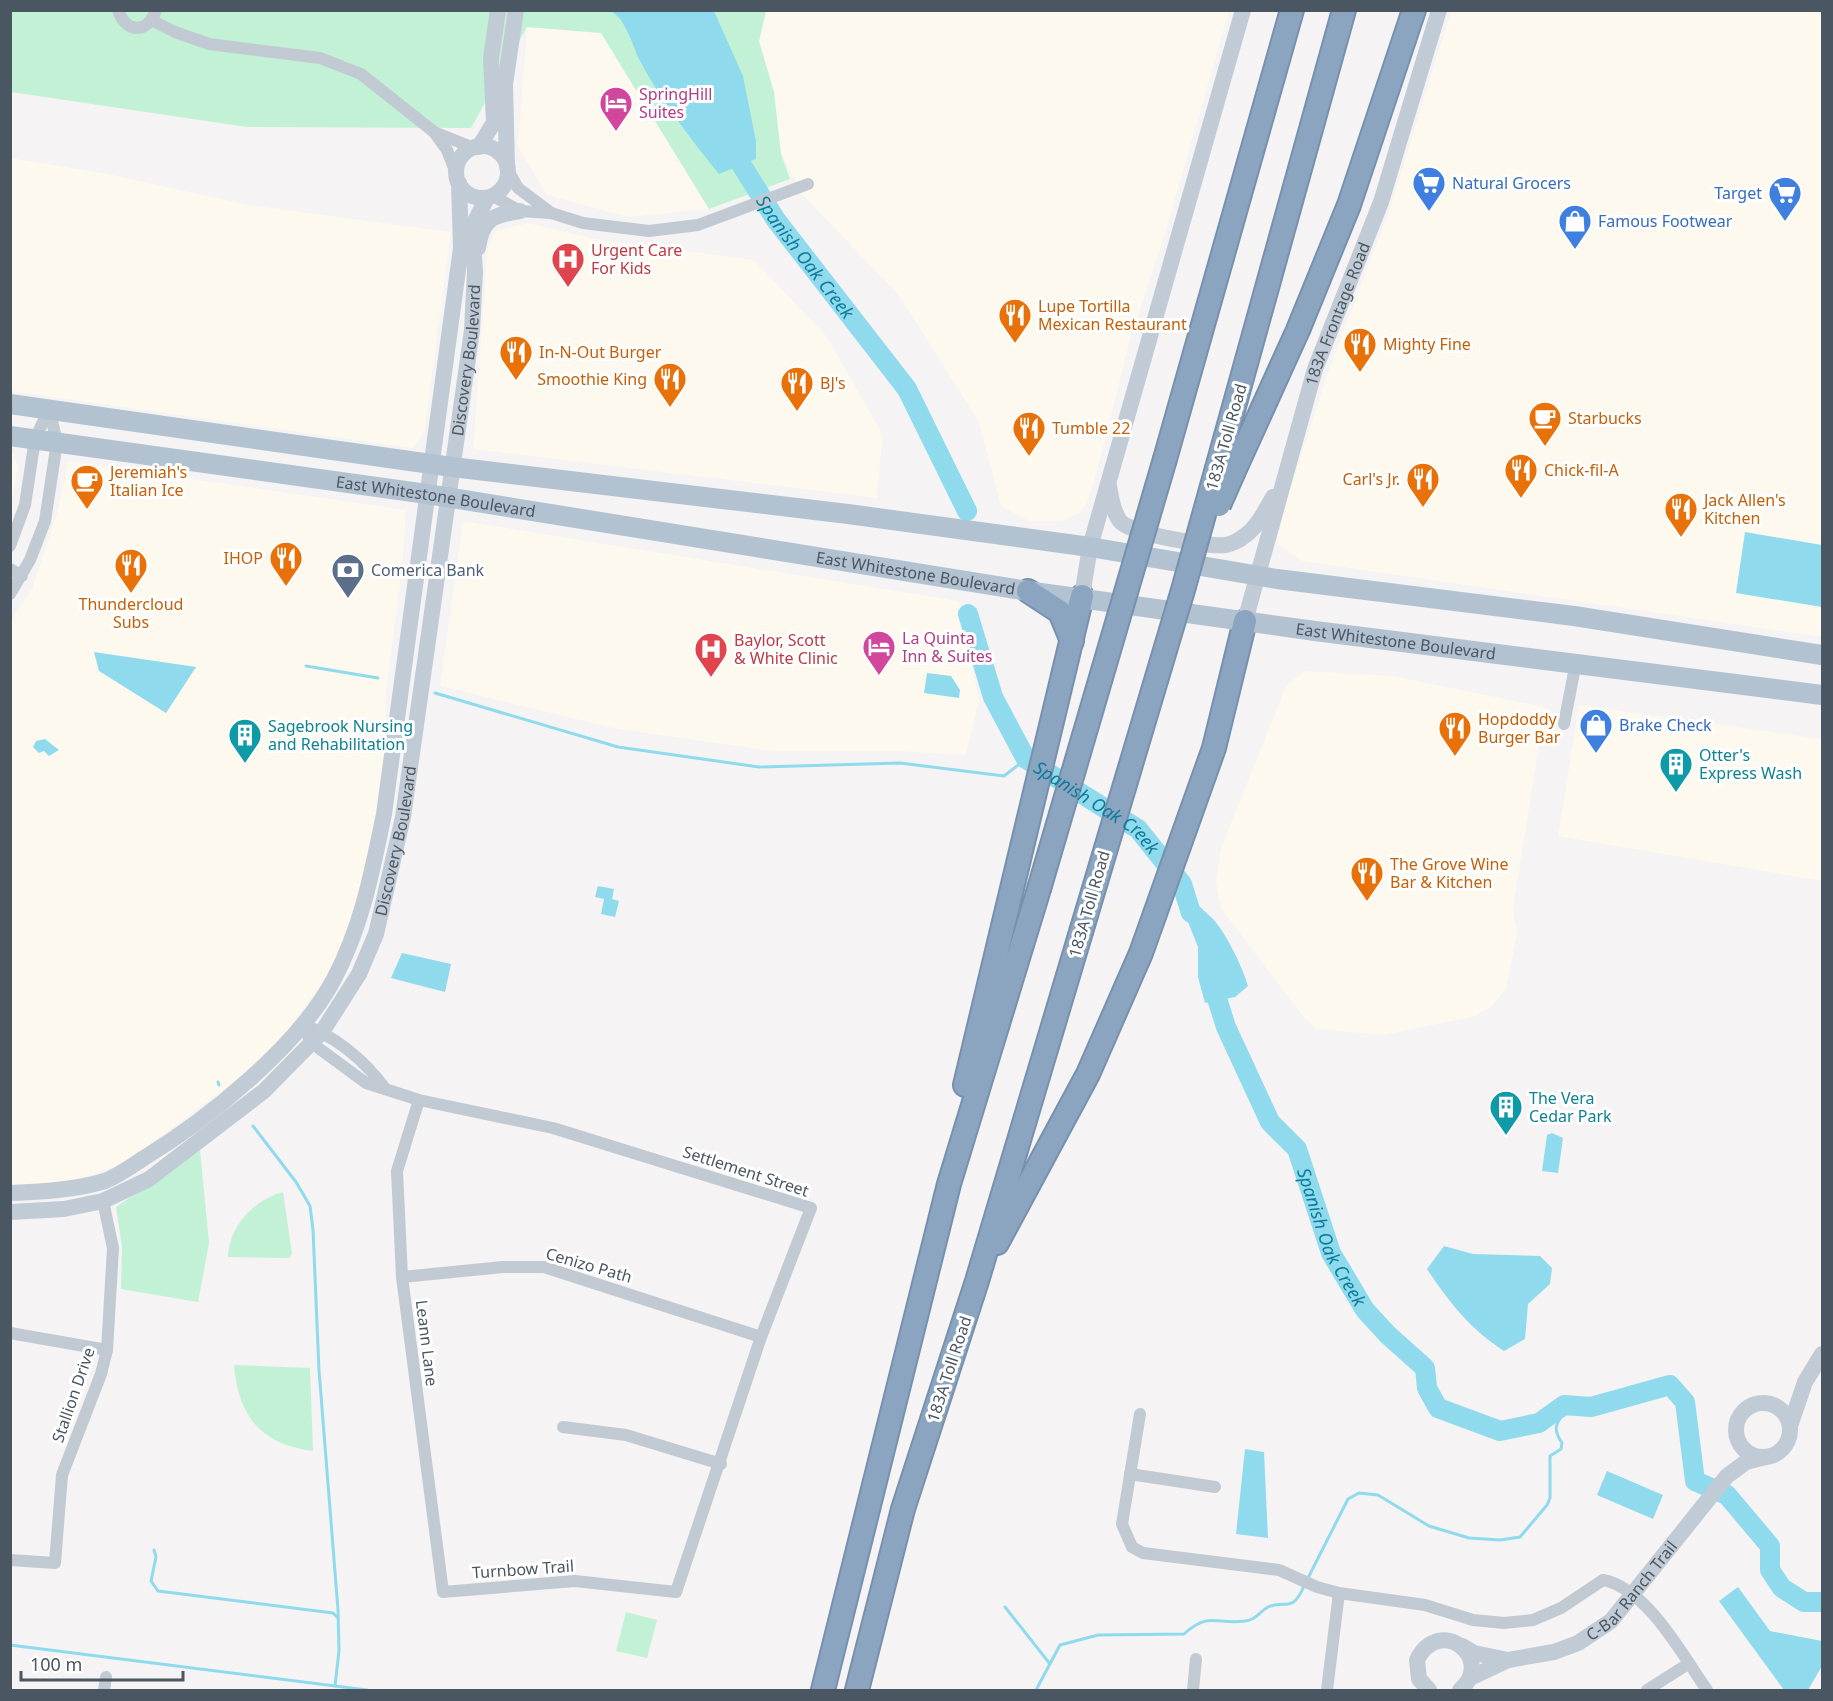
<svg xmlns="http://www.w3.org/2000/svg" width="1833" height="1701" font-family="'Noto Sans',sans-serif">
  <rect width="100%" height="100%" fill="#f5f3f3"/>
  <!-- commercial -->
  <g fill="#fdf9ef">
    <polygon points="767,11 1229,11 1166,230 1130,340 1095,479 1088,500 1080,513 1062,521 1029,521 1001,506 979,422 898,294 804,196 781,154 774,92 759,41"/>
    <polygon points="1451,11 1822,11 1822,637 1302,561 1276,543 1287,499 1327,375 1392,203"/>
    <polygon points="527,27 601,33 709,209 629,217 547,195 518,147"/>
    <polygon points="10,158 108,174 249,205 451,232 425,427 420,439 413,448 11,391"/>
    <polygon points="528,223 595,239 754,260 827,337 880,430 882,442 877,498 473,449 488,247 496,231"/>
    <polygon points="11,454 14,454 18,467 11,509"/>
    <polygon points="68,461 406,510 402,568 386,692 384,814 361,894 330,972 285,1034 239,1078 124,1164 64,1183 10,1187 10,622 32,589 58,510"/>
    <polygon points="463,521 958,601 979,699 966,755 897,751 773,751 617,729 440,686"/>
    <polygon points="1304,671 1393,676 1545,707 1513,909 1517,934 1506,989 1492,1006 1476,1016 1384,1035 1317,1029 1305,1019 1221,908 1216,882 1221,848 1286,686"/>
    <polygon points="1579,705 1822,739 1822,881 1558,836"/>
  </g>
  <!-- green -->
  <g fill="#c3f1d5">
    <polygon points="11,11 766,11 759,41 774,92 781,154 790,179 709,209 601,33 527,27 471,128 247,127 11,92"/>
    <polygon points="200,1150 209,1243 198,1302 121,1289 122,1247 116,1207"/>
    <path d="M283,1192l9,62 -3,4 -61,-1c1,-31 26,-57 55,-65z"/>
    <path d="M234,1365l76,3 3,83c-52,-6 -75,-35 -79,-86z"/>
    <polygon points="626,1612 657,1620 647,1658 616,1651"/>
  </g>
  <!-- water -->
  <g fill="#90daee">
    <path d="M610,11h104l29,65 13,65v18l-37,15c-29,-36 -57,-72 -79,-113 -8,-16 -14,-43 -30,-50z"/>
    <polygon points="1745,532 1822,545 1822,607 1736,593"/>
    <polygon points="94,652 196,667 166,713 99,671"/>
    <polygon points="927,673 951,676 960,690 959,698 924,693"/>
    <polygon points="45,739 59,750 49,756 44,751 39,753 33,747 36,741"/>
    <polygon points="598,886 614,889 612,899 619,901 615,917 601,914 604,899 595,897"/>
    <path d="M1181,887l9,3c8,18 10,16 23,29 13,14 30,49 35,67l-13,11 -30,6 -7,-26v-30l-12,-30z"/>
    <polygon points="402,953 451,964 445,992 391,978"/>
    <polygon points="1552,1133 1563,1138 1558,1173 1542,1171 1547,1135"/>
    <path d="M1444,1246l29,8 67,2 12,12 -2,16 -22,20 -3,35 -21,12c-34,-22 -55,-49 -77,-82z"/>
    <polygon points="1245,1449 1264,1452 1268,1538 1236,1534"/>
    <polygon points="1607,1471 1663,1495 1653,1519 1597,1495"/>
    <polygon points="1738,1587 1770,1631 1822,1641 1822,1666 1808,1690 1784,1690 1719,1601"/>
  </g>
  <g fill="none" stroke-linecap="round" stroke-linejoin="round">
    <!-- stream -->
    <g stroke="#90daee" stroke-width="3">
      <polyline points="306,666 378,678"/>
      <polyline points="435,693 618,747 759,767 900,763 1004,776 1026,759"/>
      <polyline points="218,1082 219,1085"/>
      <polyline points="253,1126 296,1182 310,1206 313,1230 319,1370 338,1610 339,1651 335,1686"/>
      <polyline points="154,1550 156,1557 151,1581 158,1591 333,1613 337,1617"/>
      <path d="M1307,1580l41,-81 11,-6 19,2 51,31 40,12 31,2 20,-3 27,-32 3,-7v-42l11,-7 1,-6c-12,-18 -3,-21 6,-37"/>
      <polyline points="1005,1607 1050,1664"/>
      <polyline points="10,1645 367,1690"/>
      <path d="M1036,1690l24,-45 38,-10 86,-1c25,-23 32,-9 61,-13 11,-1 14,-9 23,-14 18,-8 24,7 36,-21"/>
    </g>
    <!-- river -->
    <g stroke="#90daee" stroke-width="20">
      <path id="s1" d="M732,141l7,20 37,59 131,169 60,122"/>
      <path id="s2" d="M968,614l25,83 33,62 112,70 44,55 9,29"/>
      <path id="s3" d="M1210,976l16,51 44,95 27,27 34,104 34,57 23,25 37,33 2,20 11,20 62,23 39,-8 25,-18 27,2 79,-22 15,17 10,79 32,14 43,51v24l12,18 22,14h18"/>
    </g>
    <defs>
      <g id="highway">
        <polyline points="1165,459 1292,10"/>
        <polyline points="1217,468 1344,10"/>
        <polyline points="1234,471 1298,330 1349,205 1414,10"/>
        <polyline points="1028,591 1060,612 1072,641"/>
        <polyline points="965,1085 1082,596"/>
        <polyline points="997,1243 1088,1074 1141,953 1214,748 1245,621"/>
        <polyline points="823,1690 949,1184 1039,889"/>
        <polyline points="857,1690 903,1509 977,1281 1081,932"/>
      </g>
    </defs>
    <!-- highway casing -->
    <use href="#highway" stroke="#7690ad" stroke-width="26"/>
    <!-- street -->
    <g stroke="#c1cad2" stroke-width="12">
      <path d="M118,10c8,24 30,24 38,0"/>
      <polyline points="153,21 175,32 209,44 320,58 361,74 434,132 447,150 456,173"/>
      <polyline points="434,132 474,148"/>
      <polyline points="509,172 518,188 550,212"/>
      <polyline points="493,196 520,211 551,213 583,223 649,231 698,225 808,184"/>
      <polyline points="10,546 25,505 35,439 49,409"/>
      <polyline points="10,569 22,576"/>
      <polyline points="10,594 30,560 45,521 57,442 49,409"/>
      <polyline points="1564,724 1576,662"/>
      <path d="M303,1025c31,10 61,35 81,62"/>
      <polyline points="308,1036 313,1044 366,1083 419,1100 553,1128 811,1208 761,1337 676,1592 575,1581 443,1592 402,1277 397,1171 419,1100"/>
      <polyline points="402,1277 503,1267 544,1267 761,1337"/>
      <polyline points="10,1333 107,1350"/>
      <path d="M1140,1414l-18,110 10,23 11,6 136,17 38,17 22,6 86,12 48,15 31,3 29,-3 28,-12 42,-28c44,8 80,76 104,110"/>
      <polyline points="563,1427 626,1435 721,1464"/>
      <polyline points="1130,1474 1215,1487"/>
      <polyline points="10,1560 55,1563 62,1475 101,1374 107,1350 113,1248 103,1201"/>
      <polyline points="104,1690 106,1677"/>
      <polyline points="1193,1690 1196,1659"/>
      <polyline points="1327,1690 1339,1593"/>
      <polyline points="1647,1690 1688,1664"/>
    </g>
    <!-- secondary -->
    <g stroke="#c1cbd6" stroke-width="16">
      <circle cx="482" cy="172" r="26"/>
      <polyline points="479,147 494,122 491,58 498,10"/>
      <polyline points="507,166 505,84 516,10"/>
      <path d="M478,248c4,-30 16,-33 42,-37"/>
      <path d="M1109,486c2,12 4,26 11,35 10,13 89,26 106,24 5,-1 14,-5 17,-8 14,-9 22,-26 30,-40"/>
      <polyline points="1082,596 1090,547 1243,10"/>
      <path id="s4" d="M1245,621l70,-252 66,-167 58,-192"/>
      <path d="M10,1193c32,-1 65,-3 95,-12 13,-5 27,-15 39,-23 64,-39 155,-112 190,-179 28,-53 38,-107 50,-165l77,-566 -2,-65"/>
      <path id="s5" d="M10,1212l54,-3 39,-8 46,-22 115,-88 58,-59 37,-58 17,-40 27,-117 69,-487 3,-58 -3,-45 15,-29"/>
      <circle cx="1763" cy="1430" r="27"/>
      <polyline points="1790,1426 1805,1382 1822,1354"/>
      <polyline points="1462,1646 1474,1653 1508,1660"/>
      <path id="s6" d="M1470,1678l38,-18 46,-8 24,-9 33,-22 116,-145 19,-14 20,-5"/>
      <path d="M1429,1690l-10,-11 -2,-19c23,-46 79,-1 43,30"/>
    </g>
    <!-- primary -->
    <g stroke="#b3c2d1" stroke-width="20">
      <polyline points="10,404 452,467 848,514 1090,547 1277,579 1574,616 1822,655"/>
      <path id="s7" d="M10,436l417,58 601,97 287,40 507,64"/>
    </g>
    <!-- highway -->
    <use href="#highway" stroke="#8ba5c1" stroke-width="22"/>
    <defs>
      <g id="highway-bridge">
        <polyline points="1219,505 1234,471"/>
        <polyline points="1039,889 1165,459"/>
        <polyline points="1081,932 1183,590 1217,468"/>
      </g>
    </defs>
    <!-- highway-bridge casing -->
    <use href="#highway-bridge" stroke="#7690ad" stroke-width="26" stroke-linecap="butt"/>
    <!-- highway-bridge -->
    <use href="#highway-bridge" stroke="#8ba5c1" stroke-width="22"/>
  </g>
  <!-- icons -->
  <defs>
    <symbol id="hotel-pin" viewBox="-11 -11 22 30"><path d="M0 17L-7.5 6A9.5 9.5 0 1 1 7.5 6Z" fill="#d1479c" stroke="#fff"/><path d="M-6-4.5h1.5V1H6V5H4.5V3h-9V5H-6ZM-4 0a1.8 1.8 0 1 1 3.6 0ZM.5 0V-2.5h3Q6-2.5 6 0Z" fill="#fff"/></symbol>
    <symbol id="supermarket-pin" viewBox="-11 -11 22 30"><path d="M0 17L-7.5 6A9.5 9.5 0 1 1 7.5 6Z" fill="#3f7fe0" stroke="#fff"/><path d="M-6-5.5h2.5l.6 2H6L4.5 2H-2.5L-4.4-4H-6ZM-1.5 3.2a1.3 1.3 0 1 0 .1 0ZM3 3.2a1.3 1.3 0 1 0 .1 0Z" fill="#fff"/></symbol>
    <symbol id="shop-pin" viewBox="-11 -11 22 30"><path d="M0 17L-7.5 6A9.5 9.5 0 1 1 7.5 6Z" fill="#3f7fe0" stroke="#fff"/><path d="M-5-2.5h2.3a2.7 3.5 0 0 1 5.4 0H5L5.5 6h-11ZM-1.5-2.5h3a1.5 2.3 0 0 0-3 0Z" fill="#fff"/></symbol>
    <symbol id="hospital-pin" viewBox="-11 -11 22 30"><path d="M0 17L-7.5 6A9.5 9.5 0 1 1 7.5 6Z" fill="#e0444e" stroke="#fff"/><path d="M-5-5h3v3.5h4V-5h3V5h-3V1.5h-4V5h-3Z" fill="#fff"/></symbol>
    <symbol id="restaurant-pin" viewBox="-11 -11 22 30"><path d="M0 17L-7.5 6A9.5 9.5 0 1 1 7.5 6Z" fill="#e8710a" stroke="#fff"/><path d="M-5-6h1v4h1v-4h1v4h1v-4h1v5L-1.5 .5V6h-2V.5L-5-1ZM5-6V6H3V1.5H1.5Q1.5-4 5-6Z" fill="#fff"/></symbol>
    <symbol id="cafe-pin" viewBox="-11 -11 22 30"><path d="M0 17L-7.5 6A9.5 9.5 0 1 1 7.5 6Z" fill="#e8710a" stroke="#fff"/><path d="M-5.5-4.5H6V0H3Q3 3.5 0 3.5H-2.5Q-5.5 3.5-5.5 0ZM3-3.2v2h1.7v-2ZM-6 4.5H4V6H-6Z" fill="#fff"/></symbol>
    <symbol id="bank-pin" viewBox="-11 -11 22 30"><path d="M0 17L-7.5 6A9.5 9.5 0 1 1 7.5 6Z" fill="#5c6f8a" stroke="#fff"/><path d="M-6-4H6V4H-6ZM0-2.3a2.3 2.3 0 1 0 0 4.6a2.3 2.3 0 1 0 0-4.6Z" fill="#fff"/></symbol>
    <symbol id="building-pin" viewBox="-11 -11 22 30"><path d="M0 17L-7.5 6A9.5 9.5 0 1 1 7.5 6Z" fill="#0f9aa8" stroke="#fff"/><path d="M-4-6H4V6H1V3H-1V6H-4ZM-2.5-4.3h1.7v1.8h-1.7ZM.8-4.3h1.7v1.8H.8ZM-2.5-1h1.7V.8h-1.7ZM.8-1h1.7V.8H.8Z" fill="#fff"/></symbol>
  </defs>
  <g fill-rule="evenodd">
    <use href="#hotel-pin" x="597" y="84" width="38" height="52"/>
    <use href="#supermarket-pin" x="1410" y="164" width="38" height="52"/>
    <use href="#supermarket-pin" x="1766" y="174" width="38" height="52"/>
    <use href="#shop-pin" x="1556" y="202" width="38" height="52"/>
    <use href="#hospital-pin" x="549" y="240" width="38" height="52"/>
    <use href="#restaurant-pin" x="996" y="296" width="38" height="52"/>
    <use href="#restaurant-pin" x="1341" y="325" width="38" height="52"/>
    <use href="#restaurant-pin" x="497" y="333" width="38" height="52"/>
    <use href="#restaurant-pin" x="651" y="360" width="38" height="52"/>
    <use href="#restaurant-pin" x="778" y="364" width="38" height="52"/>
    <use href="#cafe-pin" x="1526" y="399" width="38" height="52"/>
    <use href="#restaurant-pin" x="1010" y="409" width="38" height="52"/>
    <use href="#restaurant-pin" x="1502" y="451" width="38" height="52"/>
    <use href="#restaurant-pin" x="1404" y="460" width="38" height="52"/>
    <use href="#cafe-pin" x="68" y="462" width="38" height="52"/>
    <use href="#restaurant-pin" x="1662" y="490" width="38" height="52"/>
    <use href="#restaurant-pin" x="267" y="539" width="38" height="52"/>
    <use href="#restaurant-pin" x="112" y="546" width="38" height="52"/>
    <use href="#bank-pin" x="329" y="551" width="38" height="52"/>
    <use href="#hotel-pin" x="860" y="628" width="38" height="52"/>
    <use href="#hospital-pin" x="692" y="630" width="38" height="52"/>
    <use href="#shop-pin" x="1577" y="706" width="38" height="52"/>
    <use href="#restaurant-pin" x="1436" y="709" width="38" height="52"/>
    <use href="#building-pin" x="226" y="716" width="38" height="52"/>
    <use href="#building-pin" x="1657" y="745" width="38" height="52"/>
    <use href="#restaurant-pin" x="1348" y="854" width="38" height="52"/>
    <use href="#building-pin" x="1487" y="1088" width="38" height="52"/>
  </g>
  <g text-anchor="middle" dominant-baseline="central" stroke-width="6" stroke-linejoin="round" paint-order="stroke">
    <!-- hotel labels -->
    <g font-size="16" fill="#b23c85" stroke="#fff" text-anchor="start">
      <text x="639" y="94">SpringHill<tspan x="639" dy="18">Suites</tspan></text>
      <text x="902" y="638">La Quinta<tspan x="902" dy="18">Inn &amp; Suites</tspan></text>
    </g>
    <!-- shop labels -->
    <g font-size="16" fill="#366cbe" stroke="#fff" text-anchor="start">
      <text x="1452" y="183">Natural Grocers</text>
      <text x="1762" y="193" text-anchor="end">Target</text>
      <text x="1598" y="221">Famous Footwear</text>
      <text x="1619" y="725">Brake Check</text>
    </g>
    <!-- health labels -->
    <g font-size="16" fill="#be3a42" stroke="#fff" text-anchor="start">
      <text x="591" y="250">Urgent Care<tspan x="591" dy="18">For Kids</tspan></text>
      <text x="734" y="640">Baylor, Scott<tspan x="734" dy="18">&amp; White Clinic</tspan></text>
    </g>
    <!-- food labels -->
    <g font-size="16" fill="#c56008" stroke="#fff" text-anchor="start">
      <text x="1038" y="306">Lupe Tortilla<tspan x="1038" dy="18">Mexican Restaurant</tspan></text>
      <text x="1383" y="344">Mighty Fine</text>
      <text x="539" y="352">In-N-Out Burger</text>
      <text x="647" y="379" text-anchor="end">Smoothie King</text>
      <text x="820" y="383">BJ's</text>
      <text x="1568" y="418">Starbucks</text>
      <text x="1052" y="428">Tumble 22</text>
      <text x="1544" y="470">Chick-fil-A</text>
      <text x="110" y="472">Jeremiah's<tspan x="110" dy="18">Italian Ice</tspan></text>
      <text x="1400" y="479" text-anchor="end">Carl's Jr.</text>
      <text x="1704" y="500">Jack Allen's<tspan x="1704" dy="18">Kitchen</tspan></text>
      <text x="263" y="558" text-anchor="end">IHOP</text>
      <text x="131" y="604" text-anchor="middle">Thundercloud<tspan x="131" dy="18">Subs</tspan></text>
      <text x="1478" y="719">Hopdoddy<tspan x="1478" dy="18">Burger Bar</tspan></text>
      <text x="1390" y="864">The Grove Wine<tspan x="1390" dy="18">Bar &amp; Kitchen</tspan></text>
    </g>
    <!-- street labels -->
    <g font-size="16" fill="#4a5661" stroke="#fff">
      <text stroke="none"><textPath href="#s4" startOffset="321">183A Frontage Road</textPath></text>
      <text stroke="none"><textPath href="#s5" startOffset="1066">Discovery Boulevard</textPath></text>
      <text transform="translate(1226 437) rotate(-74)">183A Toll Road</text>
      <text stroke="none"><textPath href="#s7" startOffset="430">East Whitestone Boulevard</textPath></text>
      <text stroke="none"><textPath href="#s7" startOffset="916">East Whitestone Boulevard</textPath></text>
      <text stroke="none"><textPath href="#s7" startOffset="1401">East Whitestone Boulevard</textPath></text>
      <text stroke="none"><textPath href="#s5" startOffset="580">Discovery Boulevard</textPath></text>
      <text transform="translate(1089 904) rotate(-74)">183A Toll Road</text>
      <text transform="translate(746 1171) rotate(18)">Settlement Street</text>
      <text transform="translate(589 1265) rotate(16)">Cenizo Path</text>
      <text transform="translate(427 1343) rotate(83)">Leann Lane</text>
      <text transform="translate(949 1369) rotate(-72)">183A Toll Road</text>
      <text transform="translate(73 1395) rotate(-71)">Stallion Drive</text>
      <text transform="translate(523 1569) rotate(-4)">Turnbow Trail</text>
      <text stroke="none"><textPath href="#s6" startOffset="190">C-Bar Ranch Trail</textPath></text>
    </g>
    <!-- service labels -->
    <g font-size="16" fill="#4e5e75" stroke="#fff" text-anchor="start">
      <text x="371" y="570">Comerica Bank</text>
    </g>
    <!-- culture labels -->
    <g font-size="16" fill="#0d838f" stroke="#fff" text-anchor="start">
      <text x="268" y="726">Sagebrook Nursing<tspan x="268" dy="18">and Rehabilitation</tspan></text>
      <text x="1699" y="755">Otter's<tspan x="1699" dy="18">Express Wash</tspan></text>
      <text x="1529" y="1098">The Vera<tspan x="1529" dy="18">Cedar Park</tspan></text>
    </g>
    <!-- water labels -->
    <g font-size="18" font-style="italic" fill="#0c7c9b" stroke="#fff">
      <text stroke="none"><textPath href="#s1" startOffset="138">Spanish Oak Creek</textPath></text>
      <text stroke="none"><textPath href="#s2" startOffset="243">Spanish Oak Creek</textPath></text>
      <text stroke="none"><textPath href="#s3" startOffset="291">Spanish Oak Creek</textPath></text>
    </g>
  </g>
  <!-- border -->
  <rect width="1833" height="1701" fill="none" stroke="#4a5661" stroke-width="24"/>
  <!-- scale -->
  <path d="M21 1671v9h162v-9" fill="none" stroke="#4a5661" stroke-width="3"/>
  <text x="30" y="1671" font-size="18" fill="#4a5661" stroke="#ffffff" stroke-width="4.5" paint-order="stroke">100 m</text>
</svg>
